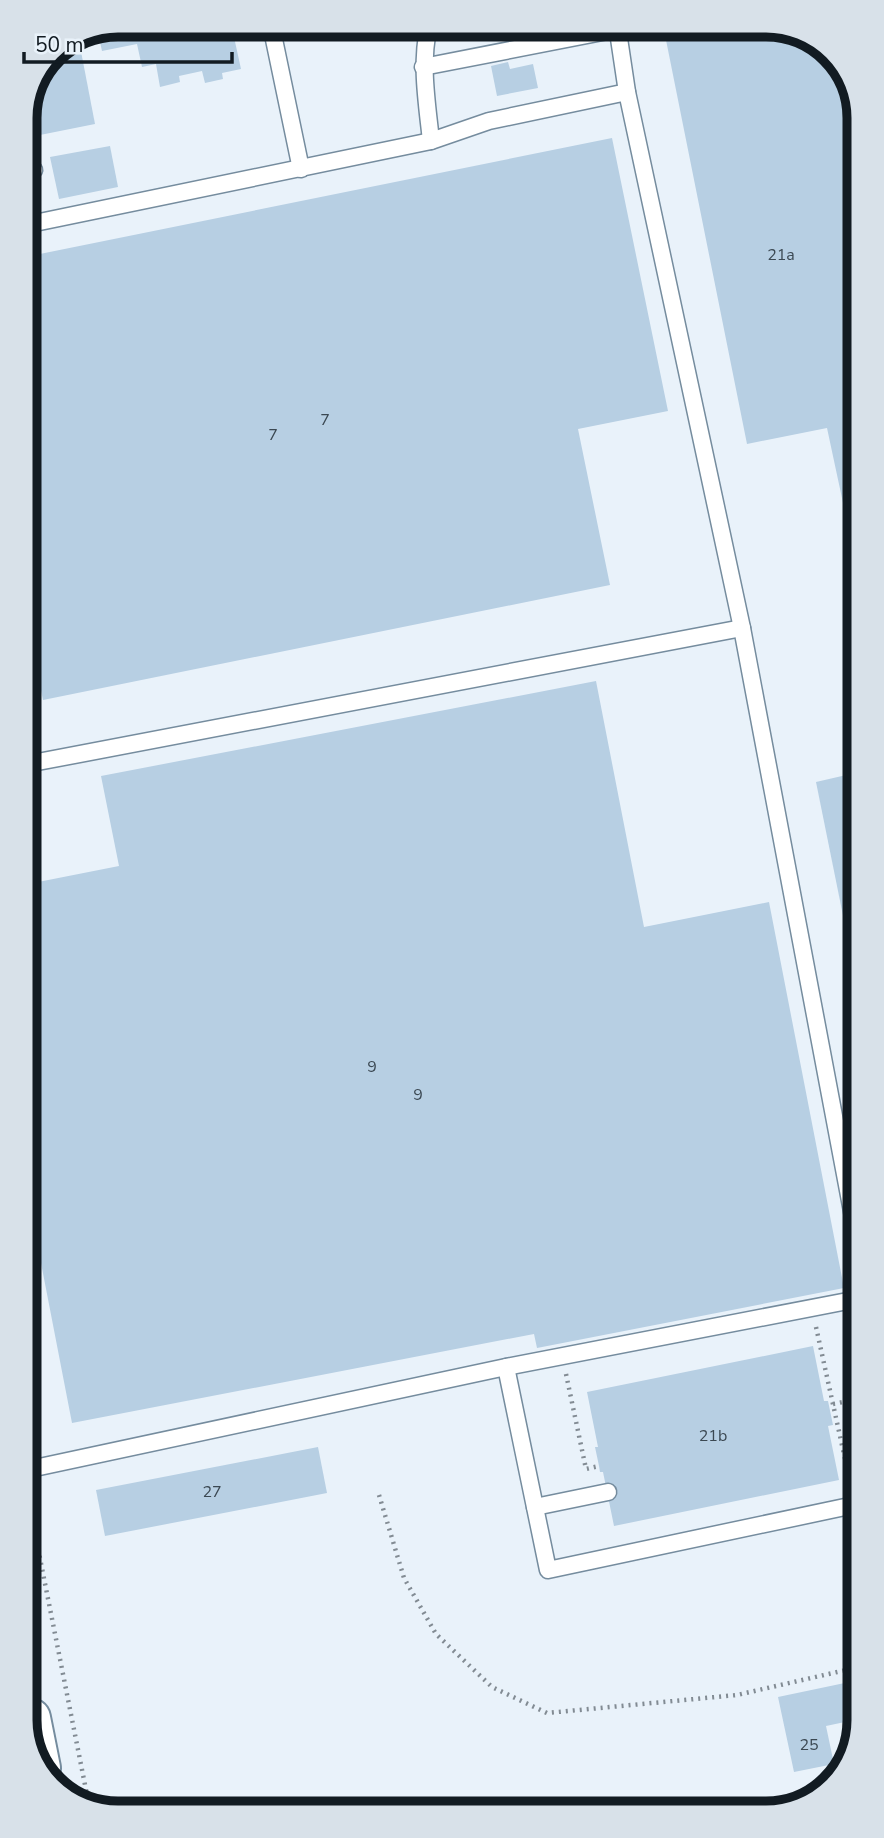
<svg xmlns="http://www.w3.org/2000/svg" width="884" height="1838" font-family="'Nunito Sans',sans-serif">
  <rect width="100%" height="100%" fill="#e9f2fa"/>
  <!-- building -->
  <g fill="#b7cfe3">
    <polygon points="118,24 141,25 144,37 173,31 175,40 232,28 241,69 222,73 223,79 205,83 202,71 179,76 180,82 160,87 156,64 142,67 137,44 102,51 98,33"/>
    <polygon points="325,25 357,25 357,26 326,32"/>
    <polygon points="663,25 773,25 823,44 853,82 855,559 827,428 747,444"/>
    <polygon points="79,41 95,124 25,138 25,112 52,52"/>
    <polygon points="508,62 510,69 533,64 538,88 497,96 491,66"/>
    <polygon points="612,138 668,411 578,429 610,585 43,700 27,623 25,257"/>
    <polygon points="110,146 118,187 59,199 50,157"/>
    <polygon points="596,681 644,927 769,902 844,1288 537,1348 534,1334 72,1423 41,1263 29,1265 28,884 119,866 101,776"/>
    <polygon points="855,773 856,975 855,975 816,782"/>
    <polygon points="813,1346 824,1401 828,1401 833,1425 828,1426 839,1480 614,1526 603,1472 600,1472 599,1466 595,1447 598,1447 587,1392"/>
    <polygon points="318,1447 327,1493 105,1536 96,1490"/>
    <polygon points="859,1680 859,1719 826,1726 834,1764 794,1772 778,1697"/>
  </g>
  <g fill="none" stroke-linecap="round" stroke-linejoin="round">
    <defs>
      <g id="service">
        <polyline points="271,25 301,169"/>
        <path d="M429,25c-9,39 -2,77 2,116"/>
        <polyline points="617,25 627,92"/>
        <polyline points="423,67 618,29"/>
        <polyline points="25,173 34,170"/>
        <polyline points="25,225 431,141 489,121 627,92 742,628 857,1238"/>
        <polyline points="27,764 742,628"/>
        <polyline points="506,1367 548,1570 859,1504"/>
        <polyline points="30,1469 506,1367 858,1299"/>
        <polyline points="535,1507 608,1492"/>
      </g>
      <polyline id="secondary" points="31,1718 41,1768"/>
    </defs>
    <!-- service casing -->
    <use href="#service" stroke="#758c9e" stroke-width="19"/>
    <!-- secondary casing -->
    <use href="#secondary" stroke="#758c9e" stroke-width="42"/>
    <!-- path -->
    <g stroke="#828b93" stroke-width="4.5" stroke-dasharray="2 5" stroke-linecap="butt">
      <polyline points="816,1327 851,1486"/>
      <polyline points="566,1374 586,1469 599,1466"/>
      <polyline points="833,1404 858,1399"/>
      <polyline points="379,1495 404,1578 436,1634 492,1687 547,1713 737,1695 859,1667"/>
      <polyline points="30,1508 89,1805"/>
    </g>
    <!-- service -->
    <use href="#service" stroke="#fff" stroke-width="16"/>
    <!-- secondary -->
    <use href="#secondary" stroke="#fff" stroke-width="38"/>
  </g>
  <g text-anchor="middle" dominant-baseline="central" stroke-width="7" stroke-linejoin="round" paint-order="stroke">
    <!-- number labels -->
    <g font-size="16" fill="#3b4852">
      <text x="781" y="255">21a</text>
      <text x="325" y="420">7</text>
      <text x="273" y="435">7</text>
      <text x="372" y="1067">9</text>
      <text x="418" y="1095">9</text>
      <text x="713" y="1436">21b</text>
      <text x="212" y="1492">27</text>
      <text x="809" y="1745">25</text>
    </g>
  </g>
  <!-- crop -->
  <path d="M0 0H884V1838H0ZM118 37H766A81 81 0 0 1 847 118V1720A81 81 0 0 1 766 1801H118A81 81 0 0 1 37 1720V118A81 81 0 0 1 118 37Z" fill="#d8e1e9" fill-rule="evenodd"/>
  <path fill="none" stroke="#121b22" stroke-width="9" d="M118 37H766A81 81 0 0 1 847 118V1720A81 81 0 0 1 766 1801H118A81 81 0 0 1 37 1720V118A81 81 0 0 1 118 37Z"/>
  <!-- scale -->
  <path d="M24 52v10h208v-10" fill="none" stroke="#121b22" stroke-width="3.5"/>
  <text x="35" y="52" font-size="21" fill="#121b22" stroke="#e9f2fa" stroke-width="5" paint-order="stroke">50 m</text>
</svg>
